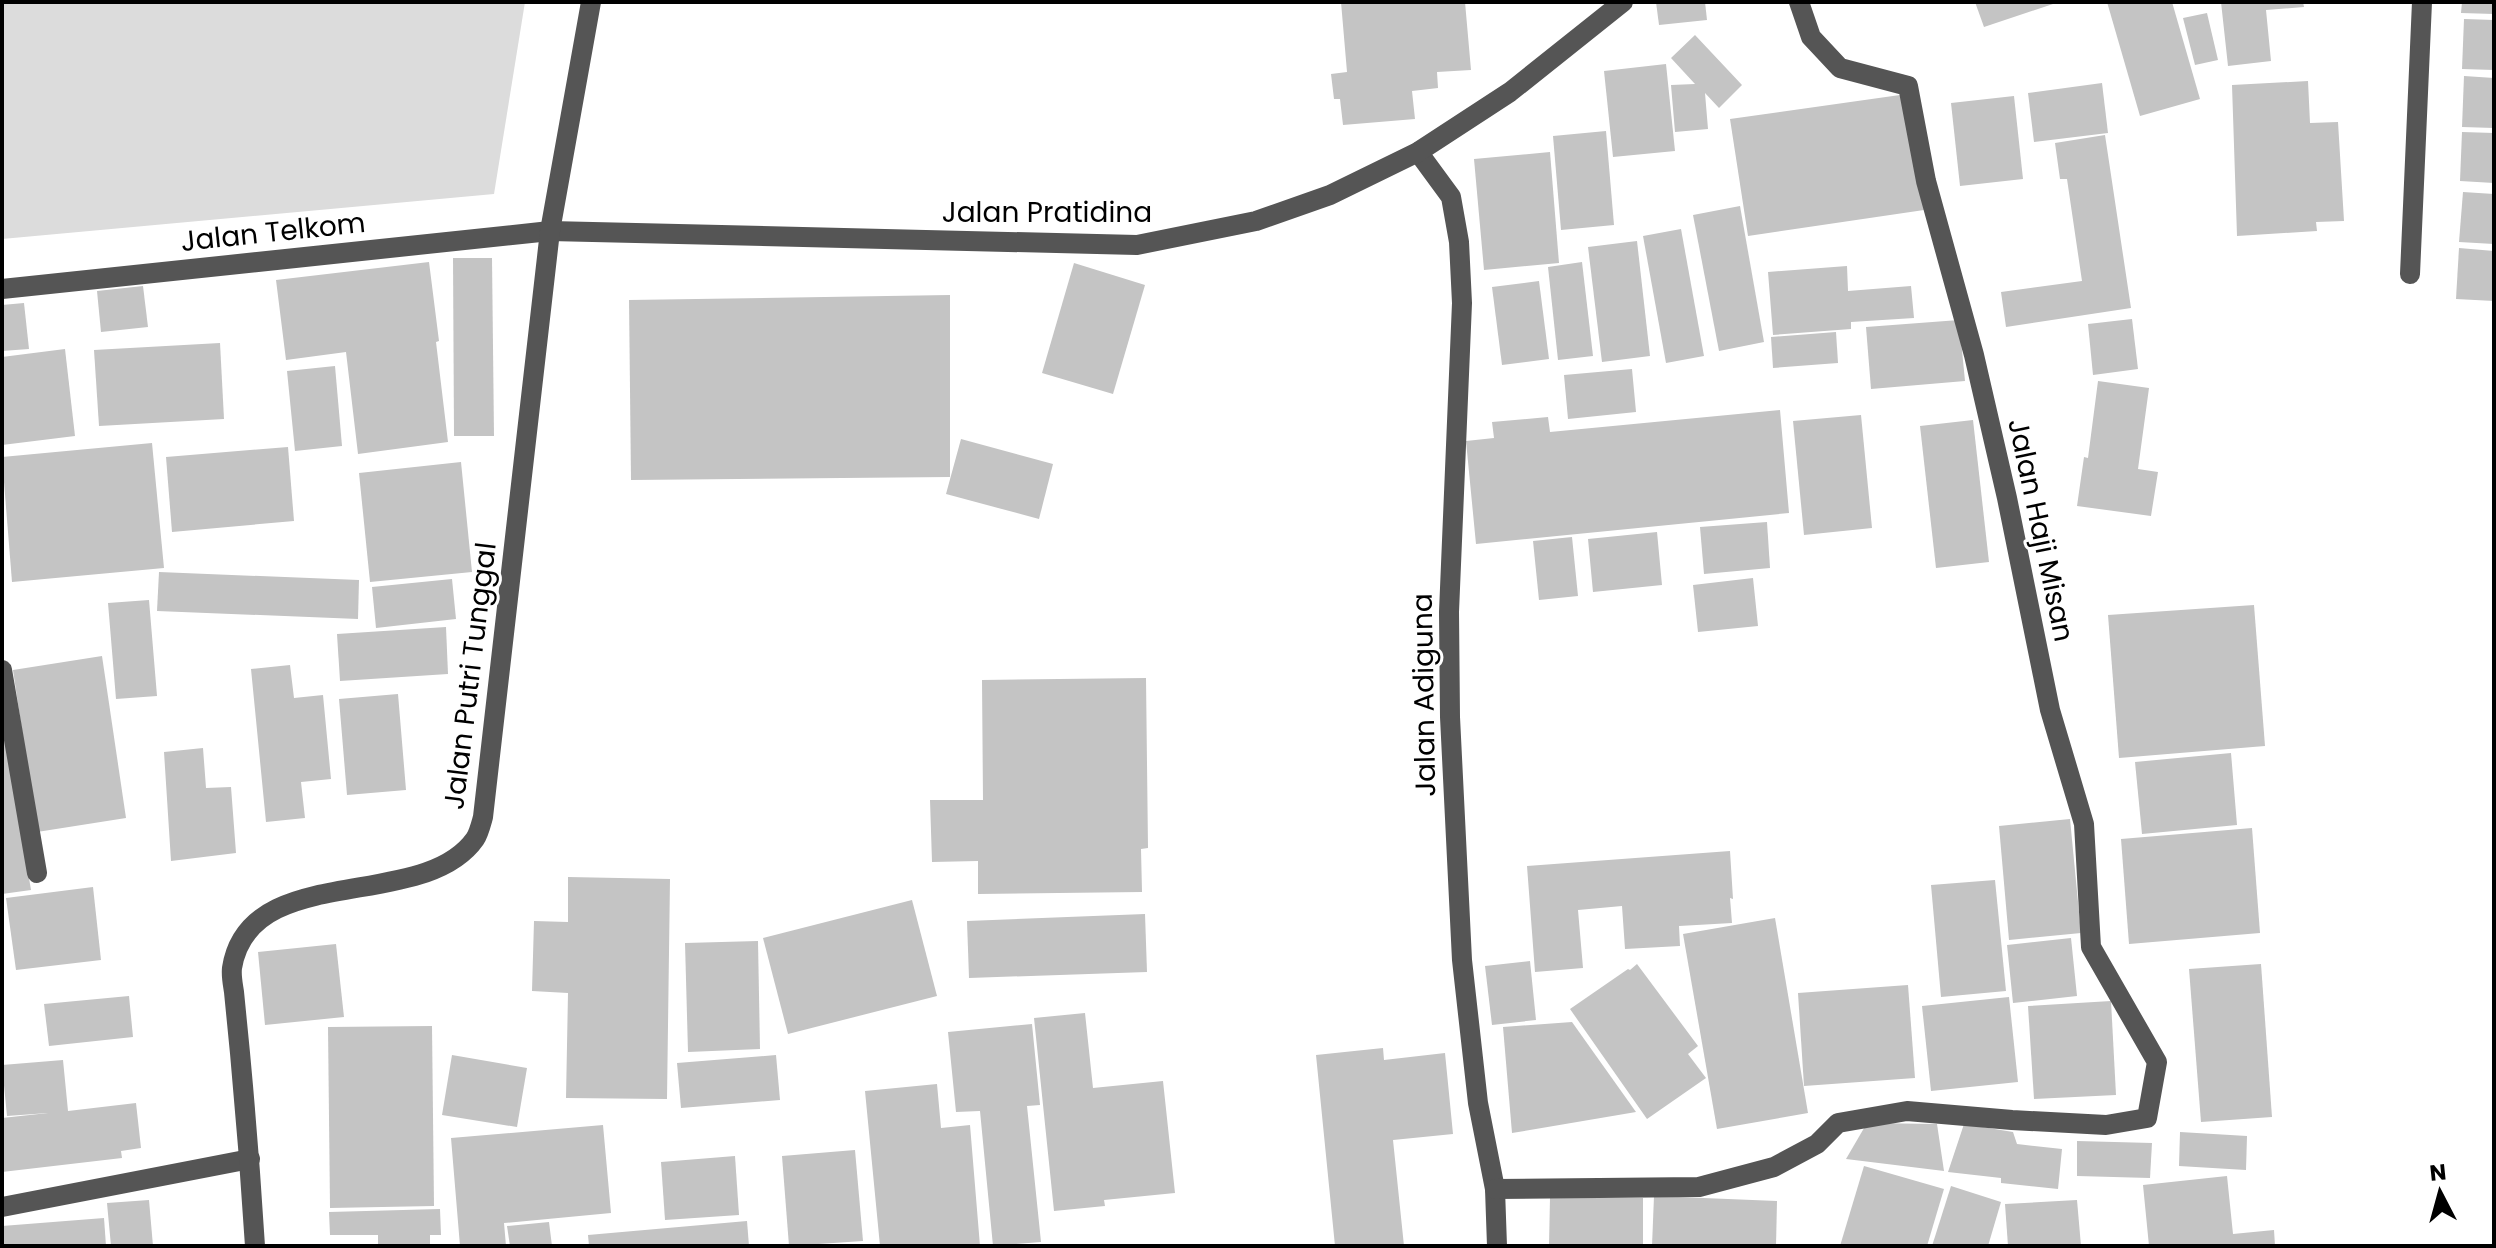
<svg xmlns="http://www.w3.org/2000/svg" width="2496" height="1248" font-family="Poppins,sans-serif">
  <rect width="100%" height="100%" fill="#fff"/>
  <!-- green -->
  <polygon fill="#dcdcdc" points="2,2 525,2 494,194 2,239"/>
  <!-- building -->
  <g fill="#c4c4c4">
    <polygon points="1341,2 1465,2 1471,70 1437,72 1438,88 1412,91 1415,119 1343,125 1340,99 1334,99 1331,74 1347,72"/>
    <polygon points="1656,2 1705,2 1707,20 1659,25"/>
    <polygon points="1975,2 2056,2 2056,3 1984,27"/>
    <polygon points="2107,2 2172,2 2200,99 2140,116"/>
    <polygon points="2221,2 2303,2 2304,7 2266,10 2271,61 2228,66"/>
    <polygon points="2462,2 2494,2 2494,14 2461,13"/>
    <polygon points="2207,13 2218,60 2195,65 2183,18"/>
    <polygon points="2464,19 2494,20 2494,70 2462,69"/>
    <polygon points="1695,35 1742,85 1719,108 1705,93 1708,129 1675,132 1671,85 1695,84 1671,58"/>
    <polygon points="1666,64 1675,151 1613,157 1604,71"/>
    <polygon points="2464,76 2494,78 2494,128 2462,127"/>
    <polygon points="2308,81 2310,123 2338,122 2344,221 2316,222 2317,231 2237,236 2232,85"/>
    <polygon points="2102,83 2108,133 2034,142 2028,93"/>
    <polygon points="1907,94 1924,210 1748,236 1730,119"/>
    <polygon points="2014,96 2023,179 1960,186 1951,103"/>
    <polygon points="1606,131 1614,225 1561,230 1553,136"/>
    <polygon points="2462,132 2494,133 2494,183 2460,181"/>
    <polygon points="2105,135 2131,308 2006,327 2001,292 2082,281 2067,179 2060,179 2055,143"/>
    <polygon points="1550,152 1559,263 1484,270 1474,159"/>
    <polygon points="2463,192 2494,194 2494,244 2459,242"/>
    <polygon points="1740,206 1764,342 1719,351 1693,215"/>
    <polygon points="1681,229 1704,356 1666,363 1643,236"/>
    <polygon points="1637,241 1650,356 1602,362 1588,247"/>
    <polygon points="2459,248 2494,251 2494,301 2456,299"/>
    <polygon points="453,258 492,258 494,436 454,436"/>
    <polygon points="429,262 439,341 436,342 448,442 358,454 346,352 286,360 276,280"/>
    <polygon points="1582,262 1593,356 1558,360 1548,267"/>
    <polygon points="1074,263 1145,285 1113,394 1042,373"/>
    <polygon points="1847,266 1848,291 1911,286 1914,318 1851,322 1851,329 1773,335 1768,272"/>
    <polygon points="1539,281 1549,359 1502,365 1492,287"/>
    <polygon points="143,286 148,327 101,332 97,291"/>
    <polygon points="950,295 950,477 631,480 629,300"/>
    <polygon points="24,303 29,349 2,351 2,305"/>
    <polygon points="2132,319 2138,369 2093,375 2088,324"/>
    <polygon points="1959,320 1965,381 1871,389 1866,327"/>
    <polygon points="1836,332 1838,363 1773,368 1771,337"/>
    <polygon points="220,343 224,419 99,426 94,350"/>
    <polygon points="65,349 75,436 2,445 2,357"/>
    <polygon points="335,366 342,446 295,451 287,371"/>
    <polygon points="1632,369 1636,412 1568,419 1564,375"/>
    <polygon points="2098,381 2149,388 2138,469 2158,472 2151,516 2077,506 2084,457 2088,458"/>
    <polygon points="1780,410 1789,513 1476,544 1466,441 1494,438 1492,422 1548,417 1550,432"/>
    <polygon points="1861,415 1872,528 1804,535 1793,421"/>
    <polygon points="1973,420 1989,562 1936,568 1920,426"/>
    <polygon points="961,439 1053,464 1039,519 946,494"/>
    <polygon points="152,443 164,568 12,582 2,457"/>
    <polygon points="288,447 294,521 172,532 166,457"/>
    <polygon points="461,462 472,572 370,582 359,473"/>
    <polygon points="1767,522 1770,568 1704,574 1700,527"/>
    <polygon points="1657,532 1662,585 1593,592 1588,539"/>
    <polygon points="1572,537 1578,596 1539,600 1533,541"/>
    <polygon points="159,572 359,580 358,619 157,611"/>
    <polygon points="1753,578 1758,626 1698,632 1693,585"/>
    <polygon points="452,579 456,619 376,628 372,587"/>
    <polygon points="149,600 157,696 116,699 108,603"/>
    <polygon points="2254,605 2265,746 2119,758 2108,615"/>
    <polygon points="446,627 448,674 340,681 337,634"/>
    <polygon points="102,656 126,818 37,832 13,670"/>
    <polygon points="290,665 294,698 323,695 331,779 301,782 305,818 266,822 251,669"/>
    <polygon points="1146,678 1148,848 1141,849 1142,892 978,894 978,861 932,862 930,800 983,800 982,680"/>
    <polygon points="398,694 406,790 347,795 339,699"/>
    <polygon points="2,716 31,890 2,894"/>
    <polygon points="203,748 206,788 231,787 236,853 171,861 164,752"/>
    <polygon points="2231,753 2237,825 2142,834 2135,762"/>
    <polygon points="2070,819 2081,933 2009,940 1999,826"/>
    <polygon points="2252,828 2260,933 2129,944 2121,839"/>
    <polygon points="1730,851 1733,899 1730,898 1732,923 1679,926 1680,946 1625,949 1622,906 1578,910 1583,968 1535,972 1527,866"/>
    <polygon points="568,877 670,879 667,1099 566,1098 568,993 532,991 534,921 568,922"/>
    <polygon points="1995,880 2006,991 1941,997 1931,885"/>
    <polygon points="93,887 101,960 16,970 6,898"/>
    <polygon points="912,900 937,996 788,1034 763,938"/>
    <polygon points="1145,914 1147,972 969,978 967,921"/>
    <polygon points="1775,918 1808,1113 1717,1129 1683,934"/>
    <polygon points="2071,938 2077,996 2013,1003 2007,945"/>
    <polygon points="758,941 760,1049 688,1052 685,943"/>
    <polygon points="336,944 344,1017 265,1025 258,952"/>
    <polygon points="1530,961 1536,1020 1492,1025 1485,966"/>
    <polygon points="1637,964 1698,1046 1688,1054 1706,1078 1647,1119 1570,1009 1628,969 1630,970"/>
    <polygon points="2261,964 2272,1117 2201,1122 2189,969"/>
    <polygon points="1908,985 1915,1078 1804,1086 1798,993"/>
    <polygon points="129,996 133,1037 49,1046 44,1004"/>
    <polygon points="2009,997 2018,1082 1931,1091 1922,1006"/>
    <polygon points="2111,1001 2116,1095 2034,1099 2028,1006"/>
    <polygon points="1085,1013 1093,1088 1163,1081 1175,1193 1104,1200 1105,1206 1054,1211 1034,1018"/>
    <polygon points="1572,1022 1636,1112 1512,1133 1503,1027"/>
    <polygon points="1032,1024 1040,1105 1027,1106 1041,1242 993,1246 980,1111 956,1112 948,1032"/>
    <polygon points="432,1026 434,1206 330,1208 328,1027"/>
    <polygon points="1383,1048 1384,1060 1445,1053 1453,1134 1393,1140 1404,1246 1335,1246 1316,1055"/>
    <polygon points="452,1055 527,1068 517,1127 442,1115"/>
    <polygon points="776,1055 780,1100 681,1108 677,1063"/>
    <polygon points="63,1060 68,1111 136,1103 141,1148 121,1151 122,1158 2,1172 2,1118 48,1113 7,1116 2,1065"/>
    <polygon points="937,1084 941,1128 970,1125 980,1246 880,1246 865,1091"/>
    <polygon points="1867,1123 1937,1124 1944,1171 1846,1159"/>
    <polygon points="1964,1124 2013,1132 2017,1144 2062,1149 2058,1189 2001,1183 2001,1178 1948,1172"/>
    <polygon points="603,1125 611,1213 504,1223 506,1246 460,1246 451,1138"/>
    <polygon points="2180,1132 2247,1136 2246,1170 2179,1166"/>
    <polygon points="2077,1141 2152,1143 2150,1178 2077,1176"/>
    <polygon points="855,1150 863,1241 789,1246 782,1156"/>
    <polygon points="735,1156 739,1215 665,1220 661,1162"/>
    <polygon points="1864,1166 1944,1189 1927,1246 1840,1246"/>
    <polygon points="2227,1176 2233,1234 2274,1230 2275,1246 2149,1246 2143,1185"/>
    <polygon points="1951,1186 2001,1202 1988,1246 1932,1246"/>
    <polygon points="1654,1196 1777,1201 1776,1246 1652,1246"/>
    <polygon points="1550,1198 1643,1198 1643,1246 1549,1246"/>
    <polygon points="149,1200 153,1246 111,1246 107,1203"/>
    <polygon points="2077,1200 2081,1246 2008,1246 2005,1204"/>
    <polygon points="440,1209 441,1235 430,1235 430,1246 378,1246 378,1235 330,1235 329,1212"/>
    <polygon points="104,1218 106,1246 2,1246 2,1226"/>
    <polygon points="747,1221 749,1246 589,1246 588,1235"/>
    <polygon points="549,1222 552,1246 510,1246 507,1226"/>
  </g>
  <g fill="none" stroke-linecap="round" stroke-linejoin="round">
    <!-- minor -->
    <g stroke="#555" stroke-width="20">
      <polyline points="1418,152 1451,197 1459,242 1462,303 1449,612 1450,717 1462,960 1478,1103 1495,1189 1497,1246"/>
      <polyline points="2410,274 2422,2"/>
      <polyline points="2,289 550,231 1137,245 1256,221 1330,195 1418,152 1510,92 1623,2"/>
      <polyline points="2,670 37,873"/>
      <polyline points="1495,1189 1699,1187 1774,1167 1817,1144 1838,1123 1907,1111 2012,1120 2106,1125 2147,1118 2157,1062 2091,947 2084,824 2050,710 2007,498 1974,355 1926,181 1908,86 1840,68 1811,37 1799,2"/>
      <polyline points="2,1207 250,1159"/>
      <path d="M255,1246c-4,-65 -9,-129 -15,-193 -2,-20 -4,-41 -6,-61 -1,-7 -3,-16 -2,-24 17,-108 191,-55 243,-129 4,-6 6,-15 8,-22l67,-586 41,-229"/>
    </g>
  </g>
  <g text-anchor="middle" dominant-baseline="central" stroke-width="6" stroke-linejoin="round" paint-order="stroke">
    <!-- street labels -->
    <g font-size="28" fill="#000" stroke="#fff">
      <text x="1047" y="212">Jalan Pratidina</text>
      <text transform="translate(273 232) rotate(-6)">Jalan Telkom</text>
      <text transform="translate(2041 530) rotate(78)">Jalan Haji Misan</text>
      <text transform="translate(470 676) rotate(-83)">Jalan Putri Tunggal</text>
      <text transform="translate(1424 695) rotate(-91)">Jalan Adiguna</text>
    </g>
  </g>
  <!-- border -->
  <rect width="2496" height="1248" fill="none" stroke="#000000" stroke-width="8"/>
  <!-- north arrow -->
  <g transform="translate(2440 1192) rotate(354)" stroke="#ffffff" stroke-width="6" paint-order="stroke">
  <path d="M0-6L14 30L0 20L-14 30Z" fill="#000000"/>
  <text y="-12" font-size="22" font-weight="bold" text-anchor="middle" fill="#000000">N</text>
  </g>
</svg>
